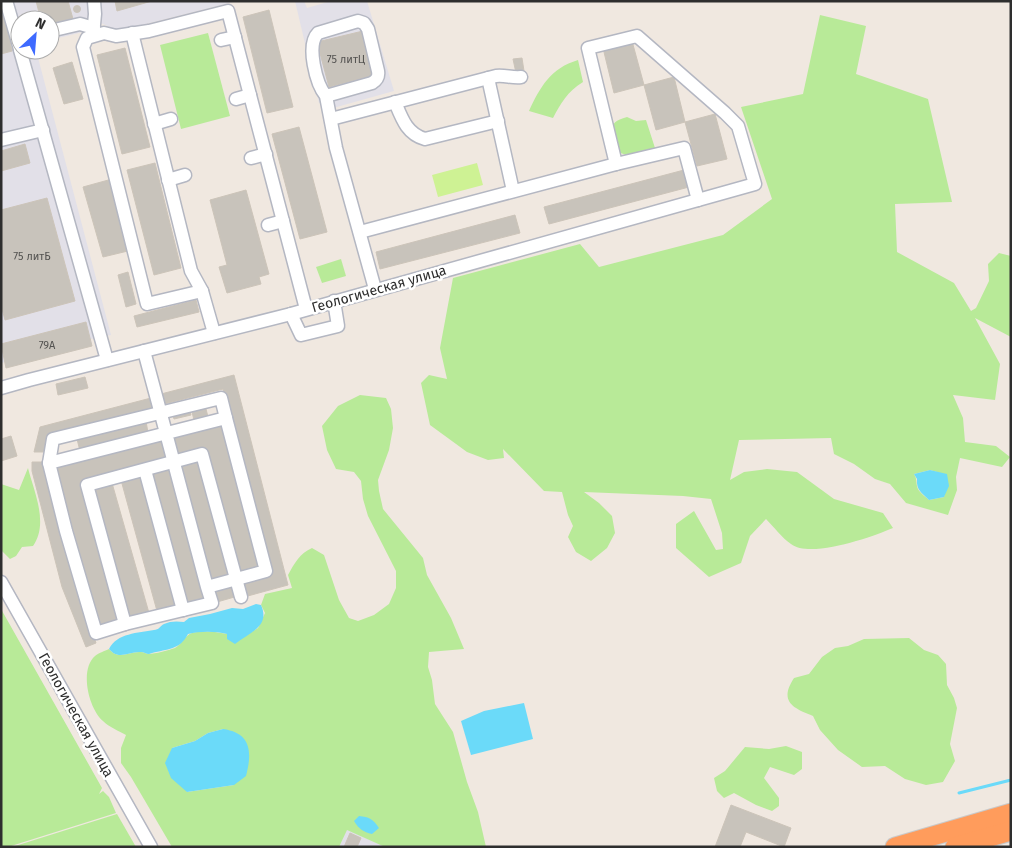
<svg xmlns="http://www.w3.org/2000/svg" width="1012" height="848" font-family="'Fira Sans',sans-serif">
  <rect width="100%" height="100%" fill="#f0e8e0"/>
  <!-- industrial -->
  <g fill="#e2e0e8">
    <polygon points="1,1 237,1 118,31 101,23 99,15 88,21 83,32 50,40 50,20 20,20 20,50 36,50 111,335 91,339 92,346 6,368 5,362 1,363"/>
    <polygon points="295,1 304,1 307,8 331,1 367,1 394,91 326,110 324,102 319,103"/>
    <polygon points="347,829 385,847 339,847"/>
  </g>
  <!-- green -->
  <g fill="#b8ea98" fill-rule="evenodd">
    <path d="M820,15l46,11 -10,48 72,25 24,103 -57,2 2,48 57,31 17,28 5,-3 13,-27 -1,-17 11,-11 12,3v81l-36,-19 25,46 -5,36 -42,-5 10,23 2,24 31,4 14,11 -8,10 -42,-9 -4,19 1,13 -9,25 -42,-12 -16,-19 -15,-5 -21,-15 -20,-10 -3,-16 -92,2 -9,40 14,-8 23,-3 30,3 37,27 49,14 10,15c-21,9 -83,31 -102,16 -9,-6 -17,-17 -25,-25l-16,17 -9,27 -32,14 -33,-29v-24l18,-13 22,39 7,-1 -1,-16 -11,-34 -28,-3 -99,-4 15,11 13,13 3,17 -8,15 -16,13 -15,-9 -8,-15 5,-11 -5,-11 -6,-23 -18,-1 -41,-42 1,9 -16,2 -21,-8 -37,-27 -9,-42 8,-8 18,4 -7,-31 13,-70 127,-34 19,23 124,-32 49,-36 -31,-92 62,-13zM930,470l17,5 -3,22 -15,3c-4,-4 -11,-8 -12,-14 -1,-5 0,-7 -3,-12z"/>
    <polygon points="208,33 230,116 181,129 160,45"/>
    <path d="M578,60l5,22c-16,10 -22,21 -30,36l-24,-7c11,-24 22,-43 49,-51z"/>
    <path d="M627,117l9,4 10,-1 9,28 -29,7 -8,-3c-5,-19 -14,-29 9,-35z"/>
    <polygon points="341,259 346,276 322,283 316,267"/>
    <path d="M360,395l26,3 5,11 2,19 -4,22 -11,30 1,11 4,18 40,49 4,17 24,43 13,31 -35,3 -1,15 4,13 3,24 18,28 14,50 11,30 8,35h-101l-38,-17 -8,17h-167l-41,-70 -10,-14v-15l5,-13c-7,-4 -17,-8 -23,-14 -14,-12 -24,-51 -8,-65 3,-3 10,-5 14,-7 10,12 20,2 32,3 3,0 5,2 8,2 5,0 21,-4 26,-6 7,-4 10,-13 17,-15 17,-4 34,1 51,4l15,-9 7,-15 -4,-8 4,-11 27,-6 -4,-13c6,-11 12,-22 24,-27l12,7 15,45 10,18 9,3 16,-6 15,-11 7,-16v-17l-28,-55 -5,-17 -2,-18 -7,-9 -18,-3 -9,-19 -5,-24 16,-20zM223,729l11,56 -47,7 -15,-44 23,-7 13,-8z"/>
    <path d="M28,468c6,24 21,55 5,78l-11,1 -6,9 -6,3 -9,-9v-66l18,6z"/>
    <polygon points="1,609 102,788 99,794 103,791 109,797 116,813 8,847 1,847"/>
    <path d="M909,638l15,12 14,5 8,9 1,21 7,13 3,10 -7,36 5,17 -12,21 -17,3 -21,-6 -20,-13 -23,1 -24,-17 -18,-20 -7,-14c-21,-8 -34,-15 -19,-38l15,-4 13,-17 13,-9 13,-2 16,-7z"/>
    <polygon points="786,746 802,752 802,769 794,775 770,767 764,778 779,798 779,806 772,811 756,805 734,793 724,798 717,791 714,778 725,771 745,747 769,749"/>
    <polygon points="117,814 136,847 12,847"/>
  </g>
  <!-- pitch -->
  <polygon fill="#cef294" points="477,163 483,185 438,197 432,175"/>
  <!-- water -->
  <g fill="#6bdaf9">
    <path d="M930,470l17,4 2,12 -5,11 -15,3c-7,-7 -13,-10 -12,-21l-3,-5z"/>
    <path d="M256,604l5,1c10,22 -13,28 -26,39l-8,-5v-5c-12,-3 -27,-3 -39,0 -8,16 -21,15 -36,19 -1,0 -2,1 -3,1 -3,0 -5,-2 -8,-2 -12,-1 -22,9 -32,-3 8,-16 29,-16 45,-19 5,0 6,-4 10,-6 6,-3 13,-3 20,-2l5,-4 21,-4 22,-6 11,1z"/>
    <polygon points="524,703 533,739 471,755 461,721 484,711"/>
    <path d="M223,729c29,4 29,24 23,47l-12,9 -47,7 -16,-14 -6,-15 7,-15 23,-7 13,-8z"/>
    <path d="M359,816c10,1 14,3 20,12l-7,6c-9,-2 -13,-5 -18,-13z"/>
  </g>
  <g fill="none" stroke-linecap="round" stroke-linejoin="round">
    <!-- stream -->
    <polyline stroke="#6bdaf9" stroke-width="3" points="959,793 1011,780"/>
  </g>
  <!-- building -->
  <g fill="#c8c3bb" stroke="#ccc4b9">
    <polygon points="36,1 68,1 73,19 50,25 50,20 41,20"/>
    <polygon points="115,1 152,1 117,11"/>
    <circle cx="77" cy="9" r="3.5"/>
    <polygon points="269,10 293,107 267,113 243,17"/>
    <polygon points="1,16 5,16 12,51 1,54"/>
    <polygon points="363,31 374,75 329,87 317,42"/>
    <polygon points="632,41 644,85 614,93 603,48"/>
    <polygon points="125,48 150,147 122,154 97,55"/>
    <polygon points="522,58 524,71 516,73 513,59"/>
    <polygon points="72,62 83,99 64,104 53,68"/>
    <polygon points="674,77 685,122 656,130 644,85"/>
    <polygon points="715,114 727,159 697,166 685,122"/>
    <polygon points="299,127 327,232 300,239 272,134"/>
    <polygon points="25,144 30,163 1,171 1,151"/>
    <polygon points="155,163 181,268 154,275 127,170"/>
    <polygon points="684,170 689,187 549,224 544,207"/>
    <polygon points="112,179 132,250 103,257 83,187"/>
    <polygon points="246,190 269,274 259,277 261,284 227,293 219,267 227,265 210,200"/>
    <polygon points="47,198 75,301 5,320 1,305 1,210"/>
    <polygon points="515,215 520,233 380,269 376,252"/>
    <polygon points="128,272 136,304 126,307 118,275"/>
    <polygon points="196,300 199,312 137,327 134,316"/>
    <polygon points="86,322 92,346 6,368 1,344"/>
    <polygon points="234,375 288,585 244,597 241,583 271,576 223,389 164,404 161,394"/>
    <polygon points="85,377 88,388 58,395 56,384"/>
    <polygon points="151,398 155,411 48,437 45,452 34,452 40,427"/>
    <polygon points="205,405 208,417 194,420 191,408"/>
    <polygon points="189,408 191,415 174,419 172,412"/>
    <polygon points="146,421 148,433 80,451 77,439"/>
    <polygon points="224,423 262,569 238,575 205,449 176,457 171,437"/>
    <polygon points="11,436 17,456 1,461 1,439"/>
    <polygon points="164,437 170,459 83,482 121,623 97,629 54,467"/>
    <polygon points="199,459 231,576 211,582 179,465"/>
    <polygon points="32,462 45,462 75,580 96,643 86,647 62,587 32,471"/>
    <polygon points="169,467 207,599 187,604 150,473"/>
    <polygon points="141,474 178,605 157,611 121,480"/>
    <polygon points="112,483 149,613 128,619 91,489"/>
    <polygon points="235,585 238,596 217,602 213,591"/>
    <polygon points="731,805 791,828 784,847 746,832 740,847 715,847"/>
    <polygon points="350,833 361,838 357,847 344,847"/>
  </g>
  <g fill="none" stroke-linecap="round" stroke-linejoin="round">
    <defs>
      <g id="minor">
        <polyline points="7,4 20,49"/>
        <polyline points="50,31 80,24 94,28"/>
        <polyline points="132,33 191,271 202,291 214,333"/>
        <polyline points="93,35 95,14 94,1"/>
        <polyline points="221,40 235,37"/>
        <polyline points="20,50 107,360"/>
        <polyline points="488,78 513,191"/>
        <path d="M326,96l46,-13c5,-3 7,-6 6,-12l-10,-42 -4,-6 -6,-2 -40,12c-12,12 -2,51 8,63l10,52 39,141"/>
        <polyline points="236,99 250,95"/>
        <path d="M395,102c7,17 12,32 30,37l73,-18"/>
        <path d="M331,119l165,-43c9,-1 16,2 25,1"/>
        <polyline points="154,124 171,119"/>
        <polyline points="1,140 43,130"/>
        <polyline points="251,158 266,154"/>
        <polyline points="168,180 185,175"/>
        <polyline points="268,225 283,221"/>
        <polyline points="360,232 616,164 684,148 698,200"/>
        <polyline points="202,291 147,304 83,47 87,38 104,33 116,36 149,31 228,11 306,309"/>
        <polyline points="291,314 301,335 338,326 334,301"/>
        <polyline points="144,351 166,433 207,587 212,603 125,624 96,633 66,531 49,463 226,418 266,571 207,587"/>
        <polyline points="1,388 29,380 291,314 755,184 738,126 725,113 637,36 588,48 616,164"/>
        <polyline points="49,463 53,439 221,398 226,418"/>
        <polyline points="145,470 183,610"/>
        <polyline points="1,582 151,847"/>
        <polyline points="125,624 87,485 202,454 241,597"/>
      </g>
      <g id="highway">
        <polyline points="895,847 1011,813"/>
        <polyline points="955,847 1011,831"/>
      </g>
    </defs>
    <!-- minor casing -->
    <use href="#minor" stroke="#b4b7c2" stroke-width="15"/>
    <!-- highway casing -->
    <use href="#highway" stroke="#c9c9c9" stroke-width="21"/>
    <!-- minor -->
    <use href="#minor" stroke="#fff" stroke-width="12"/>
    <!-- highway -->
    <use href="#highway" stroke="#ff9c5c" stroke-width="19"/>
  </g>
  <g text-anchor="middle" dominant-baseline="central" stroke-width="5" stroke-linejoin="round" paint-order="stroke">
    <!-- number labels -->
    <g font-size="11" fill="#545351">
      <text x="346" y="59">75 литЦ</text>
      <text x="32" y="256">75 литБ</text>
      <text x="47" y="345">79А</text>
    </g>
    <!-- street labels -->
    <g font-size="14" fill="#2e2e2e" stroke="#fff">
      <text transform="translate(379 289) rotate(-16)">Геологическая улица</text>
      <text transform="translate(76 715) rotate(61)">Геологическая улица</text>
    </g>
  </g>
  <!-- border -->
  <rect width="1012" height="848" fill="none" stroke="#2e2e2e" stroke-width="5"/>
  <!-- north arrow -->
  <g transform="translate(35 35) rotate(26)"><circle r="24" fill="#ffffff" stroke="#ababab"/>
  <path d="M0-4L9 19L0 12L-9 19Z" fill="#3e6aff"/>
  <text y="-8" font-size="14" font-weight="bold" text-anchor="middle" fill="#2e2e2e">N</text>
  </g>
</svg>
